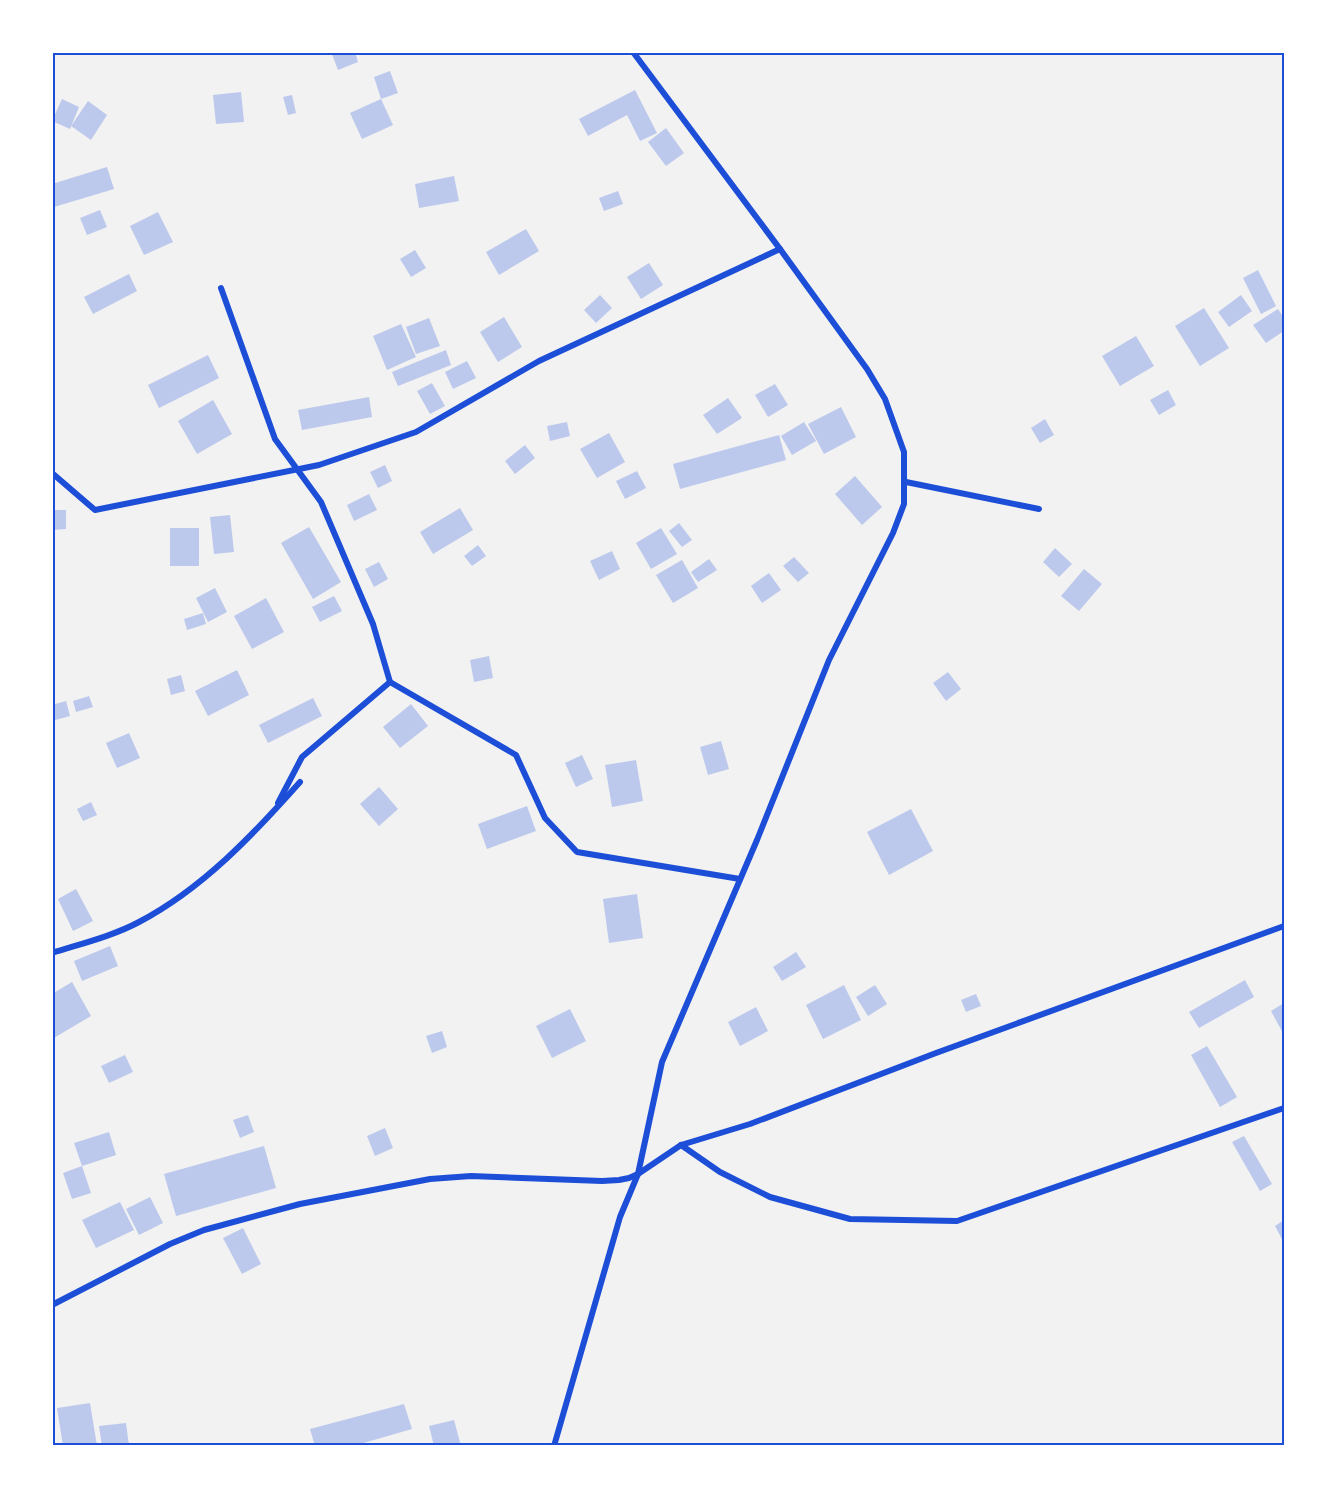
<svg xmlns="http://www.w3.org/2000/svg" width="1337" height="1498" font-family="Helvetica,sans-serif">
  <rect width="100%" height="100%" fill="#f2f2f2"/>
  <!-- building -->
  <g fill="#bdc9ec">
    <polygon points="335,52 355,52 358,62 338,70 332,54"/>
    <polygon points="390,71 398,93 381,99 374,77"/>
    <polygon points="635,90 657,133 640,141 627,115 588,136 579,119"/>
    <polygon points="241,92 244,122 216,124 213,95"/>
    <polygon points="292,95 296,113 288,115 283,97"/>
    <polygon points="62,99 79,107 70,129 52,121"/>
    <polygon points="381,99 393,125 362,139 350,113"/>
    <polygon points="88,101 107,115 91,140 71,126"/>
    <polygon points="666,128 684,153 666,166 648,142"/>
    <polygon points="107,167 114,189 54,207 52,184"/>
    <polygon points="454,176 459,201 419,208 415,184"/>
    <polygon points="618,191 623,204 604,211 599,198"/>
    <polygon points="100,210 107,227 87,235 80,218"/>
    <polygon points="158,212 173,242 144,255 130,226"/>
    <polygon points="526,229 539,251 499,275 486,252"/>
    <polygon points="415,250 426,268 411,277 400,259"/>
    <polygon points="649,263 663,285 641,299 627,277"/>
    <polygon points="1258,270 1276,306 1261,314 1243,278"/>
    <polygon points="129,274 137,291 93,314 84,297"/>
    <polygon points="600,295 612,308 596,323 584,310"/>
    <polygon points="1241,295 1252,311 1229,327 1218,312"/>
    <polygon points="1204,308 1229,348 1200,366 1175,326"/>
    <polygon points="1278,309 1284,318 1284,331 1266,343 1253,325"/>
    <polygon points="504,317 522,347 498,362 480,332"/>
    <polygon points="429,318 440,346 416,354 406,327"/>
    <polygon points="401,324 416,357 387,370 373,336"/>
    <polygon points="1136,336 1154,366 1120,386 1102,356"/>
    <polygon points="446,350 451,365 398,386 392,372"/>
    <polygon points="208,355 219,378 159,408 148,385"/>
    <polygon points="467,361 476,378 453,389 445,372"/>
    <polygon points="432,383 445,406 430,414 417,391"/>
    <polygon points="775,384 788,405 768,417 755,395"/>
    <polygon points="1168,390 1176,405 1159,415 1150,400"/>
    <polygon points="369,397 372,417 302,430 298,410"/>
    <polygon points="728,398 742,418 717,434 703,415"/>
    <polygon points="213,400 232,434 197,454 178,421"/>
    <polygon points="841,407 856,437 824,454 808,424"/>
    <polygon points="1045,419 1054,435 1040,443 1031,428"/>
    <polygon points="567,422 570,436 550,441 547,426"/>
    <polygon points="804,422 816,441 792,455 781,436"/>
    <polygon points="609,433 625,462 597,478 580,449"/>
    <polygon points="779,435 786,460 680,489 673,464"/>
    <polygon points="525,445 535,458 515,474 505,461"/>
    <polygon points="385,465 392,481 378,488 370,472"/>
    <polygon points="637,471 646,488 625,499 616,481"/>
    <polygon points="855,476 882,507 862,525 835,494"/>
    <polygon points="369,494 377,510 354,521 347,505"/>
    <polygon points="460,508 473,530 433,554 420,532"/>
    <polygon points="52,510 66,510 66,529 52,530"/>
    <polygon points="230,515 234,552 214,554 210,517"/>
    <polygon points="679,523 692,540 682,547 669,531"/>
    <polygon points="309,527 341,582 313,599 281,543"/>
    <rect x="170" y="528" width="29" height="38"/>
    <polygon points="661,528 677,554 651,569 636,543"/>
    <polygon points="478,545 486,556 472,566 464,556"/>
    <polygon points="1055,548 1072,564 1059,577 1043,562"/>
    <polygon points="612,551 620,569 599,580 590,561"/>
    <polygon points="794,557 809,573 798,582 783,566"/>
    <polygon points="709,559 717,570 698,582 691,572"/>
    <polygon points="682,560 698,588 673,603 656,575"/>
    <polygon points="379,562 388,579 374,587 365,569"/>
    <polygon points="1084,569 1102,584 1079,611 1061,596"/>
    <polygon points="769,573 781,590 762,603 751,586"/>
    <polygon points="215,588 227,612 208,622 196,598"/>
    <polygon points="334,596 342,611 320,622 312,607"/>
    <polygon points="266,598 284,632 252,649 234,616"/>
    <polygon points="203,613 206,624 187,630 184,619"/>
    <polygon points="489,656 493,678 474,682 470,660"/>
    <polygon points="237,670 249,695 208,716 195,691"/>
    <polygon points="948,672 961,689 946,701 933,683"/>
    <polygon points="181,675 185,691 171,695 167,679"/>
    <polygon points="89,696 93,707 76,712 73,701"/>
    <polygon points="313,698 322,716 268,743 259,725"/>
    <polygon points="66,701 70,716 52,721 52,705"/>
    <polygon points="411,704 428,726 400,748 383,727"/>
    <polygon points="129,733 140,758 117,768 106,743"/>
    <polygon points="721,741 729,769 708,775 700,747"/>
    <polygon points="582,755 593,779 576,787 565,763"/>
    <polygon points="636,760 643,801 612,807 605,765"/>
    <polygon points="379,787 398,809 379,826 360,804"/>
    <polygon points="91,802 97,815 83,821 77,809"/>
    <polygon points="527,806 536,831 487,849 478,824"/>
    <polygon points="911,809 933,851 889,875 867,832"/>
    <polygon points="76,889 93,921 73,931 58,899"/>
    <polygon points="637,894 643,938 609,943 603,899"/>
    <polygon points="110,946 118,966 82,981 74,961"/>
    <polygon points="796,952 806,967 782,981 773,967"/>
    <polygon points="1245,980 1254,997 1199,1028 1189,1012"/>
    <polygon points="72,982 91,1016 52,1039 52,994"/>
    <polygon points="844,985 861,1020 823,1039 806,1005"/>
    <polygon points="875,985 887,1004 868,1016 856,997"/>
    <polygon points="976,994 981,1006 966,1012 961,1000"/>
    <polygon points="1284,1003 1284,1035 1271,1011"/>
    <polygon points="756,1007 768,1031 740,1046 728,1022"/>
    <polygon points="570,1009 586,1041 552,1058 536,1026"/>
    <polygon points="442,1031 447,1047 432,1053 426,1036"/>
    <polygon points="1207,1046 1237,1097 1220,1107 1191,1055"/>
    <polygon points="125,1055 133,1072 109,1083 101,1066"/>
    <polygon points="248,1115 254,1132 240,1138 233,1120"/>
    <polygon points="385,1128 393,1148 375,1156 367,1136"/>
    <polygon points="109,1132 116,1155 82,1166 91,1193 72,1199 63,1173 82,1166 74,1143"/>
    <polygon points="1244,1136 1272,1184 1260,1191 1232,1142"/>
    <polygon points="264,1146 276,1188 176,1216 164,1174"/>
    <polygon points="150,1197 163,1223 139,1235 126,1209"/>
    <polygon points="120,1202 134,1230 96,1248 82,1220"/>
    <polygon points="1284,1220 1284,1243 1275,1226"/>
    <polygon points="243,1228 261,1264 242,1274 223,1238"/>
    <polygon points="90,1403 97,1446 63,1446 57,1408"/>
    <polygon points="404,1404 412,1429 353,1446 315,1446 310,1429"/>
    <polygon points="454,1420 461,1446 434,1446 429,1426"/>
    <polygon points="126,1423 129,1446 102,1446 99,1426"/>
  </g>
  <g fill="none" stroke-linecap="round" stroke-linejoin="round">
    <!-- minor -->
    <g stroke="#1d4ed8" stroke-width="6">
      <polyline points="221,288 275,439 321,502 373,624 390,682 516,755 545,818 577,852 740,879"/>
      <polyline points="52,473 95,510 319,465 416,432 539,361 780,249"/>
      <polyline points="906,482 1039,509"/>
      <polyline points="278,803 302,757 390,682"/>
      <path d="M52,953c28,-9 61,-17 87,-31 63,-33 114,-87 161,-140"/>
      <polyline points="681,1145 720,1172 770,1197 850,1219 957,1221 1284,1108"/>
      <polyline points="52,1305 170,1244 204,1230 300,1204 430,1179 471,1176 602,1181 619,1180 629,1178 638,1174 681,1145 750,1124 936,1053 1284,926"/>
      <polyline points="554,1446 620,1217 638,1174 662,1062 757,840 829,660 893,533 904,504 904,452 885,399 867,369 780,249 633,52"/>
    </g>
  </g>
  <!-- border -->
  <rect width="1337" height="1498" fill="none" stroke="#ffffff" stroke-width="108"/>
  <rect x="54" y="54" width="1229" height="1390" fill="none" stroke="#1d4ed8" stroke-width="2"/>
</svg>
